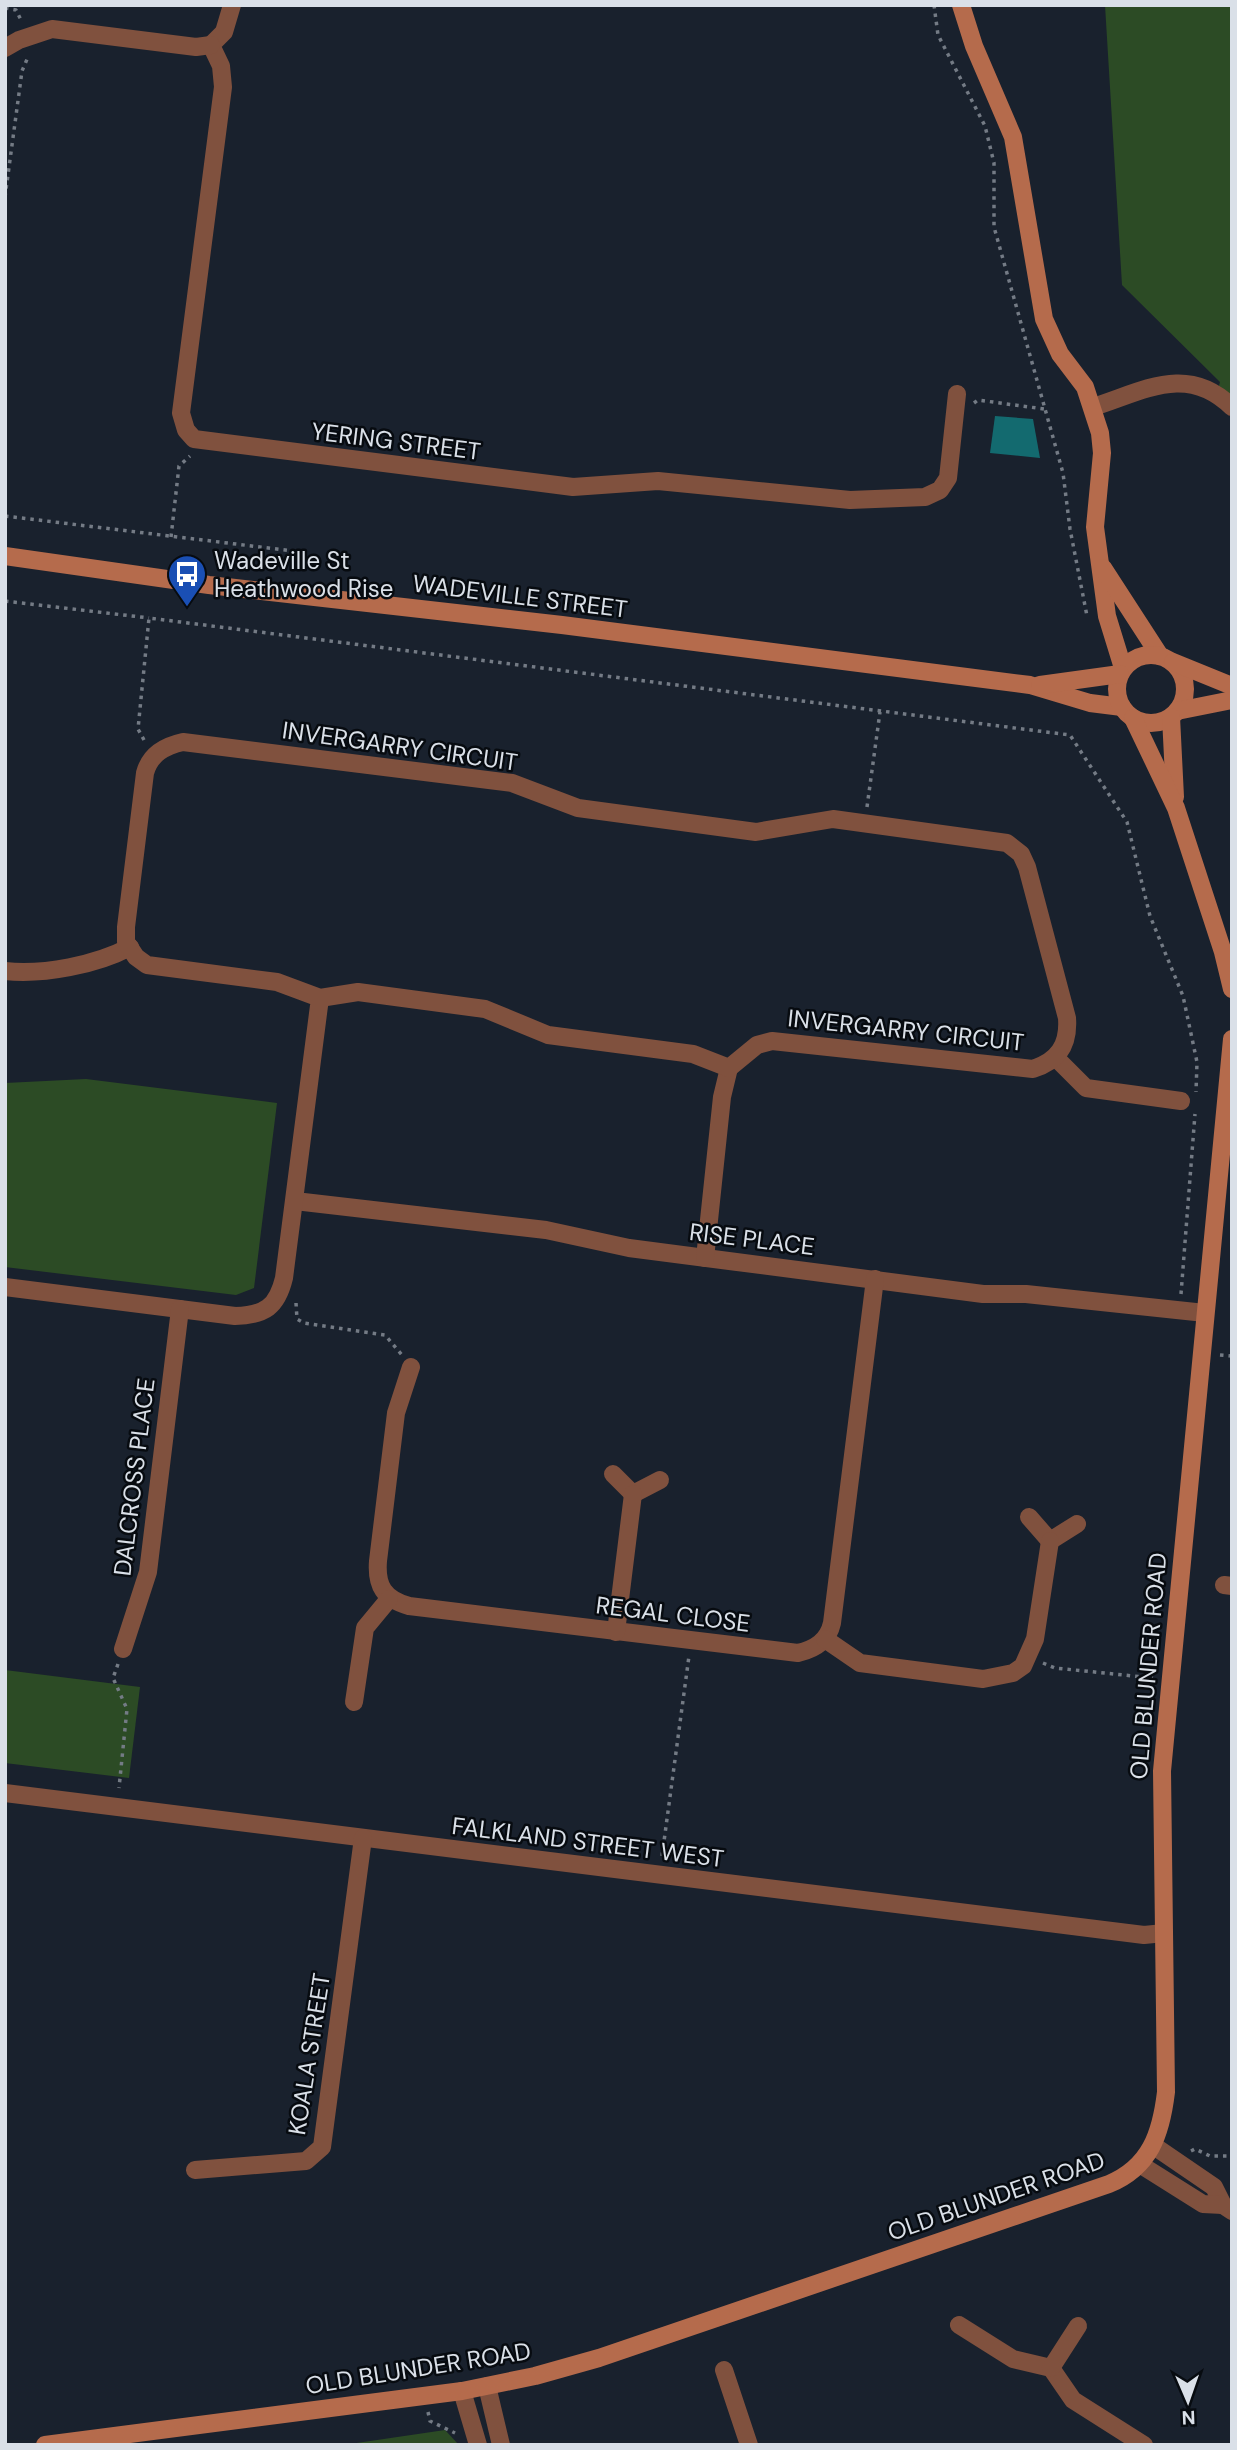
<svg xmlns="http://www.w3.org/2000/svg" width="1237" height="2450" font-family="'DM Sans',sans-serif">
  <rect width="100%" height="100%" fill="#19212d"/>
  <!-- green -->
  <g fill="#2c4b25">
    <polygon points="1105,5 1232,5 1232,407 1217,393 1220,382 1122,285"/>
    <polygon points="86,1079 277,1103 254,1288 236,1295 5,1267 5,1083"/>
    <polygon points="5,1670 140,1687 129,1778 5,1763"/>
    <polygon points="445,2430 459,2445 343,2445"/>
  </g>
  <!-- water -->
  <polygon fill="#136a6f" points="995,416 1033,419 1040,458 990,453"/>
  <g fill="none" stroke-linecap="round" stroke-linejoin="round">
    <!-- path -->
    <g stroke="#747b85" stroke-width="3.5" stroke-dasharray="3.5 5" stroke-linecap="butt">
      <polyline points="934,5 938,35 985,126 994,163 994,227 1063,473 1070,529 1087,616"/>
      <polyline points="5,8 16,10 21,20"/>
      <polyline points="5,197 22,71 28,57"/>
      <polyline points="974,403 978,400 1044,409"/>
      <polyline points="5,516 293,551"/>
      <polyline points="171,537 179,466 190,456"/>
      <polyline points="5,601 149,618"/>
      <polyline points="144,740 138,729 149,618 1070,735 1127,822 1150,916 1183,996 1197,1062 1196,1092"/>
      <polyline points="867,807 880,712"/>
      <polyline points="1181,1294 1195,1114"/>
      <polyline points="296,1303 297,1319 304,1323 385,1335 402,1355"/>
      <polyline points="1220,1355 1232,1356"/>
      <polyline points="1043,1663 1055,1668 1153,1678"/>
      <polyline points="118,1664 113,1678 127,1709 119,1788"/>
      <polyline points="662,1856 689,1656"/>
      <polyline points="1191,2151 1195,2149 1210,2156 1232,2156"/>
      <polyline points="428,2412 430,2421 455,2433"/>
    </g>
    <!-- street -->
    <g stroke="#80513e" stroke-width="18">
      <polyline points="232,5 224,32 211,45 221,66 223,87 181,413 186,430 194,439 573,487 658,481 850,500 925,497 940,490 948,478 957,394"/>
      <polyline points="5,48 19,40 52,29 196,47 211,45"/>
      <path d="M1093,407c51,-16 94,-44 139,0"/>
      <path d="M5,971c39,4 91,-6 125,-24"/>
      <polyline points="1055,1057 1086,1088 1181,1101"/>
      <polyline points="295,1201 546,1230 629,1248 983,1294 1026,1294 1205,1313"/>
      <polyline points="705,1258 722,1097 729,1068"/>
      <path d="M5,1287l230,29c30,-1 42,-9 49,-38l36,-280 38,-6 127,17 63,26 145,19 36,14 28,-23 15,-4 261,28c25,-8 36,-24 34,-51l-40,-151 -6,-13 -14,-11 -174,-24 -77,13 -178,-24 -66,-25 -329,-41c-18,4 -33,12 -38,31l-19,154v15l10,15 11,8 130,17 43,16"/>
      <path d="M411,1367l-15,46 -18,148c-2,25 6,38 31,45l389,47c17,-4 30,-12 34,-30l43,-344"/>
      <polyline points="613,1474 633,1494 660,1480"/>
      <polyline points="1029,1517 1050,1541 1077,1524"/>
      <polyline points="1224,1585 1232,1586"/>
      <polyline points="616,1632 633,1494"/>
      <polyline points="825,1639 860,1663 983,1679 1013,1673 1023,1666 1035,1639 1050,1541"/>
      <polyline points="123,1649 148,1572 180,1309"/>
      <polyline points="354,1702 365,1628 389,1599"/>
      <polyline points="5,1793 1144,1935 1164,1933"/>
      <polyline points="1154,2146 1214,2187 1223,2205 1232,2211"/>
      <polyline points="1141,2165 1203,2204 1223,2205"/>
      <polyline points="195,2170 306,2161 322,2147 363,1838"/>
      <polyline points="959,2325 1013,2359 1051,2368 1073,2400 1144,2445"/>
      <polyline points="1051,2368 1078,2326"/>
      <polyline points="724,2370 749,2445"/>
      <polyline points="487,2386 501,2445"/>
      <polyline points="462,2391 478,2445"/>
    </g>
    <!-- secondary -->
    <g stroke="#b56b4c" stroke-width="18">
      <polyline points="961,5 974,46 1013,137 1044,319 1060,354 1085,387 1100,433 1102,453 1095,527 1107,616 1123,668"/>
      <polyline points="5,556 209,585 562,625 1030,685 1090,703 1122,707"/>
      <polyline points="1103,568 1160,656"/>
      <circle cx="1151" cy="689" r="34"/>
      <polyline points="1173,662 1232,686"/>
      <polyline points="1040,685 1120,674"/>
      <polyline points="1177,711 1232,700"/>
      <polyline points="1171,717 1175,797"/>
      <polyline points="1133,718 1176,808 1223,952 1232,989"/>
      <path d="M45,2445l417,-54 73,-15 64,-18 510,-174c41,-17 52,-50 57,-92l-4,-321 70,-732"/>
    </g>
  </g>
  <!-- icons -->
  <defs>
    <symbol id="bus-pin" viewBox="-11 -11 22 30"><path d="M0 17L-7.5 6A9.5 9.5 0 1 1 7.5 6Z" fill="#1a4fb4" stroke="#070b10"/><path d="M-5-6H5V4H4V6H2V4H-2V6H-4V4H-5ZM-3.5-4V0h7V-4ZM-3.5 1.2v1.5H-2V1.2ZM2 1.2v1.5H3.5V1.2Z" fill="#fff"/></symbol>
  </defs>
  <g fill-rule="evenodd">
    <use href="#bus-pin" x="165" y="552" width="44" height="60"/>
  </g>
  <g text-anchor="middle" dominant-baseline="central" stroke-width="5" stroke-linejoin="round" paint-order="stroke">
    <!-- street labels -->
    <g font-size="24" fill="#dae0e8" stroke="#070b10">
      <text transform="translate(396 441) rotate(7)">YERING STREET</text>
      <text transform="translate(520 596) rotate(7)">WADEVILLE STREET</text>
      <text transform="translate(400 746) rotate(8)">INVERGARRY CIRCUIT</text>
      <text transform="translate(906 1030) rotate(6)">INVERGARRY CIRCUIT</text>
      <text transform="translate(752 1239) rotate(7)">RISE PLACE</text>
      <text transform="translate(134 1477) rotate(-83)">DALCROSS PLACE</text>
      <text transform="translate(673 1614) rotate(7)">REGAL CLOSE</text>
      <text transform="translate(1148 1666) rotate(-85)">OLD BLUNDER ROAD</text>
      <text transform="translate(588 1842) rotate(7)">FALKLAND STREET WEST</text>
      <text transform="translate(309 2054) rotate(-81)">KOALA STREET</text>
      <text transform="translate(996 2196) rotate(-19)">OLD BLUNDER ROAD</text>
      <text transform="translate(418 2368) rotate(-9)">OLD BLUNDER ROAD</text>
    </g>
    <!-- poi labels -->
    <g font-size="24" fill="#dae0e8" stroke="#070b10" text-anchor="start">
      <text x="214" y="560">Wadeville St<tspan x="214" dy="28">Heathwood Rise</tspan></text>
    </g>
  </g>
  <!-- border -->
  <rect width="1237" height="2450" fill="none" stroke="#dae0e8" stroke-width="14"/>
  <!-- north arrow -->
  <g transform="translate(1188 2401) rotate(178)" stroke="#070b10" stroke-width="5" paint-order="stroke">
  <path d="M0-5L12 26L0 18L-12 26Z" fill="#dae0e8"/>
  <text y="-10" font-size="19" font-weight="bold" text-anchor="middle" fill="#dae0e8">N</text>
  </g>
</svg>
